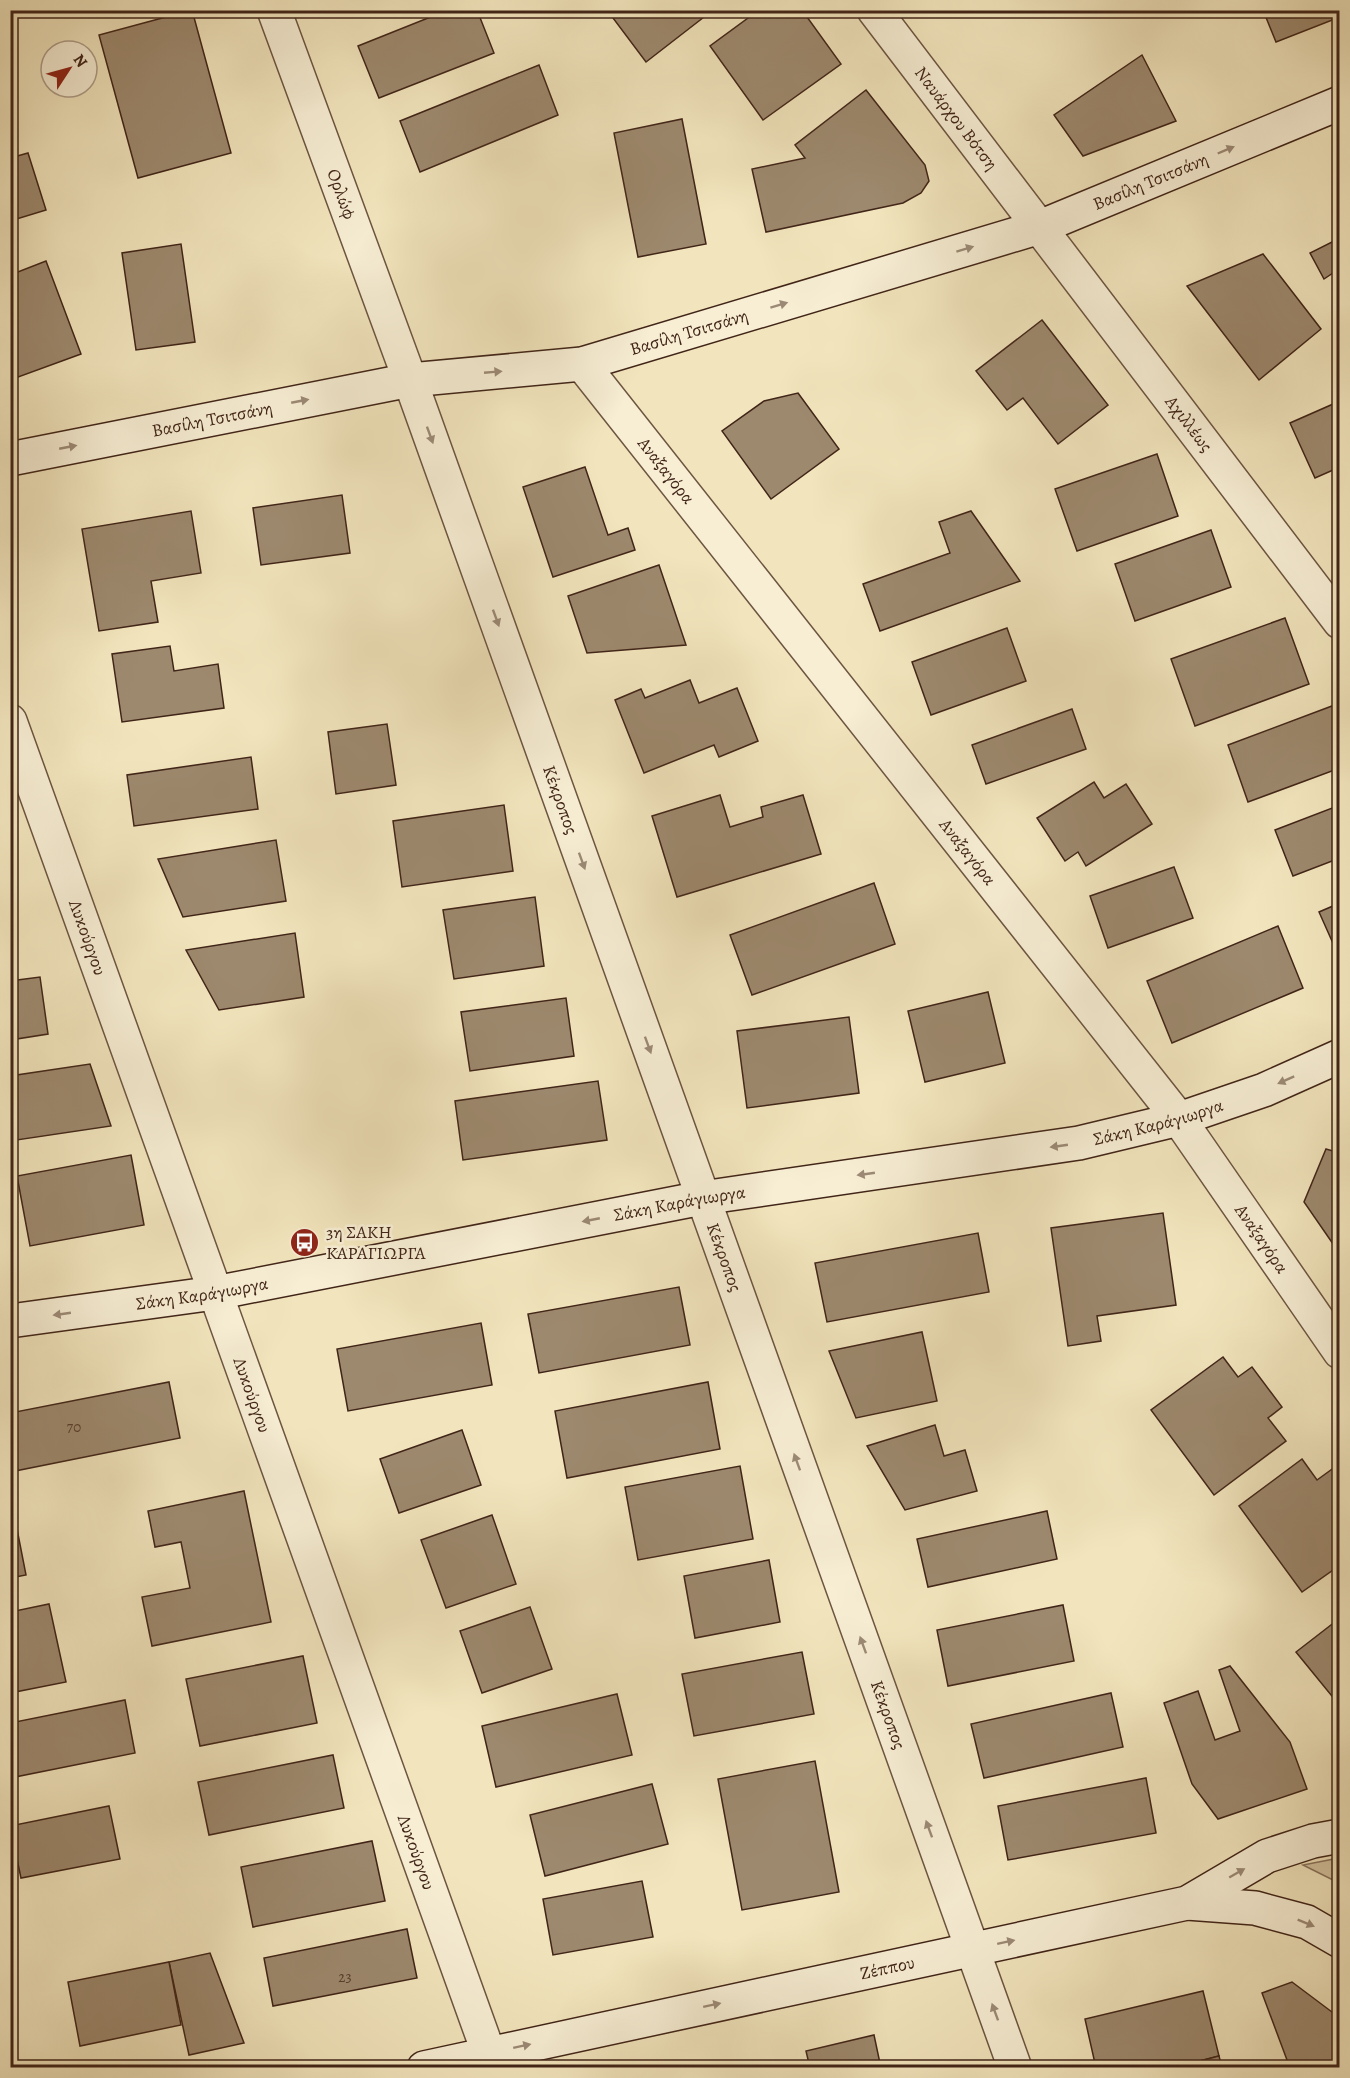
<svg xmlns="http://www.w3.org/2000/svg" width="1350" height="2078" font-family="Alegreya,serif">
  <rect width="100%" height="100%" fill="#f2e5bd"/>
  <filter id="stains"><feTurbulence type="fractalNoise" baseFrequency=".00333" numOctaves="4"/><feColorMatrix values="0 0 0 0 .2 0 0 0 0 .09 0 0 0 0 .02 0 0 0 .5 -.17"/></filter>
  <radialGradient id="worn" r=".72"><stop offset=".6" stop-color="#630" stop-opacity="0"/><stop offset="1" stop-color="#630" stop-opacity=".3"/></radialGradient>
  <!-- green -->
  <polygon fill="#d4c4a1" stroke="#8a745c" stroke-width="1.5" points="1339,1858 1339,1883 1303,1865"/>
  <!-- building -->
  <g fill="#9d896e" stroke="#412518" stroke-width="1.5">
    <polygon points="192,10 231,153 138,178 99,35"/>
    <polygon points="448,10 477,10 494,53 379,98 358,46"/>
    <polygon points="607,10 713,10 646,62"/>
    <polygon points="759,10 802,10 841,64 763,120 710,46"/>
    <polygon points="1263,10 1340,10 1340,17 1276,42"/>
    <polygon points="1142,55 1176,121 1083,156 1054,115"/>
    <polygon points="539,65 558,115 420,172 400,121"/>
    <polygon points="866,90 925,165 929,181 921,193 903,203 766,232 752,169 805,158 795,145"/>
    <polygon points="682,119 706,244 638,257 614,133"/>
    <polygon points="28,153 46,210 10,221 10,158"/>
    <polygon points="1340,238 1340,285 1333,273 1324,279 1310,253"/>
    <polygon points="181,244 195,342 136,350 122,253"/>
    <polygon points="1263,254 1321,329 1259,380 1187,286"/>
    <polygon points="46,261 81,354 10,380 10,275"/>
    <polygon points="1042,320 1108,405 1058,444 1023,398 1007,410 976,371"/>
    <polygon points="798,393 839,449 771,499 722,431 764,401"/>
    <polygon points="1340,401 1340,467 1315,478 1290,423"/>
    <polygon points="1157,454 1178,516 1077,551 1055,489"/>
    <polygon points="585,467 608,535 628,528 635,550 553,577 523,487"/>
    <polygon points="342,495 350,553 261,565 253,508"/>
    <polygon points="191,511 201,573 151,581 158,622 99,631 82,529"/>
    <polygon points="971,511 1020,581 880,631 863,584 950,553 939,522"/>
    <polygon points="1211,530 1231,587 1135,621 1115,564"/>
    <polygon points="659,565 686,645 587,653 568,596"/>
    <polygon points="1285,618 1309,684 1195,726 1171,659"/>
    <polygon points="1007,628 1026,681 931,715 912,662"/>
    <polygon points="170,646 174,671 218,664 224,708 122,722 112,654"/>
    <polygon points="690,680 699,703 737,688 758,741 719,757 714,745 644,773 615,700 641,689 645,698"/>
    <polygon points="1332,706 1340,716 1340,768 1248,802 1228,745"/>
    <polygon points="1072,709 1086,749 986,784 972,745"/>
    <polygon points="387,724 396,785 336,794 328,732"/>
    <polygon points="251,757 258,809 134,826 127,775"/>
    <polygon points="1094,782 1104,798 1126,784 1152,824 1086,866 1078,852 1065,861 1037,818"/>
    <polygon points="720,795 730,827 763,817 761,807 803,795 821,854 677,897 652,816"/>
    <polygon points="504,805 513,871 402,887 393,821"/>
    <polygon points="1340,805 1340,858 1293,876 1275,830"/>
    <polygon points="276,840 286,901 183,917 158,859"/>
    <polygon points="1174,867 1193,918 1108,948 1090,896"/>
    <polygon points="874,883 895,944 752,995 730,935"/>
    <polygon points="535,897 544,966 454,979 443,910"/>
    <polygon points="1340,903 1340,959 1319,912"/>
    <polygon points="1278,926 1303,988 1172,1043 1147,981"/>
    <polygon points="295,933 304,997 219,1010 186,950"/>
    <polygon points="40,977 48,1034 10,1040 10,981"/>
    <polygon points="988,992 1005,1063 925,1082 908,1011"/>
    <polygon points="566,998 574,1056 470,1071 461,1012"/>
    <polygon points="849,1017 859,1093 747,1108 737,1031"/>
    <polygon points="90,1064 111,1126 10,1141 10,1076"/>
    <polygon points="598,1081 607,1140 463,1160 455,1101"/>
    <polygon points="1326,1149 1340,1153 1340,1254 1304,1202"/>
    <polygon points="131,1155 144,1225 30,1246 17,1176"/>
    <polygon points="1163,1213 1176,1305 1097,1316 1101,1341 1068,1346 1051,1228"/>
    <polygon points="978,1233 989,1292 827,1322 815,1263"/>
    <polygon points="679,1287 690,1345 539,1373 528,1314"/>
    <polygon points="481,1323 492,1385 348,1411 337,1349"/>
    <polygon points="922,1332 937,1401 856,1418 829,1351"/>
    <polygon points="1223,1357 1238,1377 1252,1367 1282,1407 1268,1418 1286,1441 1214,1495 1151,1410"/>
    <polygon points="169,1382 180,1438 10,1472 10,1413"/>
    <polygon points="708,1382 720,1449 567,1478 555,1411"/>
    <polygon points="935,1425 944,1456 965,1450 977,1491 905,1510 867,1446"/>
    <polygon points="462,1430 481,1485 399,1513 380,1459"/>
    <polygon points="1302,1459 1317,1480 1335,1467 1340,1473 1340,1565 1302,1592 1239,1506"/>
    <polygon points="740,1466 753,1539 638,1560 625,1487"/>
    <polygon points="244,1491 271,1622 152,1646 142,1597 190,1588 181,1542 155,1547 148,1511"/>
    <polygon points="1047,1511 1057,1559 928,1587 917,1539"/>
    <polygon points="492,1515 516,1584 446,1608 421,1540"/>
    <polygon points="17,1529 26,1575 10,1578 10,1530"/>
    <polygon points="769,1560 780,1622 695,1638 684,1576"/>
    <polygon points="49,1604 66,1682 10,1693 10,1612"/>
    <polygon points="1063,1605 1074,1661 948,1686 937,1630"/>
    <polygon points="530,1607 552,1669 482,1693 460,1631"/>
    <polygon points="1340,1618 1340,1706 1296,1652"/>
    <polygon points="802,1652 814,1714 694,1736 682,1674"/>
    <polygon points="303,1656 317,1723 200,1746 186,1679"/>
    <polygon points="1230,1666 1290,1742 1307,1789 1218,1819 1192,1784 1164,1703 1198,1691 1215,1740 1240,1731 1219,1670"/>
    <polygon points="1111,1693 1123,1747 984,1778 971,1724"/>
    <polygon points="617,1694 632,1755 496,1787 482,1726"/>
    <polygon points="125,1700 135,1753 10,1778 10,1723"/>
    <polygon points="333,1755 344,1808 209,1835 198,1782"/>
    <polygon points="815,1761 839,1892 742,1910 718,1779"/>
    <polygon points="1146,1778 1156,1833 1008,1860 998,1806"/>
    <polygon points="652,1784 668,1844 545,1876 530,1815"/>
    <polygon points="109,1806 120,1859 21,1878 10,1826"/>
    <polygon points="372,1841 385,1901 253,1927 241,1867"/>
    <polygon points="642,1881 653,1937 553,1955 543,1899"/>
    <polygon points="407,1929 417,1978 273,2006 264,1958"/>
    <polygon points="210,1953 244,2043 189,2055 169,1962"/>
    <polygon points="169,1962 181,2025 80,2046 68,1982"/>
    <polygon points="1292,1982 1340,2018 1340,2068 1290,2068 1262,1993"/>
    <polygon points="1203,1991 1219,2056 1173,2068 1096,2068 1085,2019"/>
    <polygon points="874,2035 881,2068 810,2068 806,2051"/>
    <polygon points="1219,2056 1222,2068 1173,2068"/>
  </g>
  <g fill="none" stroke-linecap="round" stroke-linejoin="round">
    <defs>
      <g id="street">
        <path id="s1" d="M274,10l136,370 605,1688"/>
        <path id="s2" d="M874,10l466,612"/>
        <path id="s3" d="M582,364l597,755 161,233"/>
        <path id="s4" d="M10,721l484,1347"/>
      </g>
      <g id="secondary">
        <path id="s5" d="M10,459l400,-79 172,-16 458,-137 300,-124"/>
        <path id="s6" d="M10,1321l205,-28 487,-95 377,-55 100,-24 85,-29 76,-34"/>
        <polyline points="1187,1903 1255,1908 1307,1922 1340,1941"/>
        <path id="s7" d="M424,2068l763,-165 80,-47 46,-15 27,-5"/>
      </g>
    </defs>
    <!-- street casing -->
    <use href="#street" stroke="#6d5541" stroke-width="36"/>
    <!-- secondary casing -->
    <use href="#secondary" stroke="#412518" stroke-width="36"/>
    <!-- street -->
    <use href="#street" stroke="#f7eed4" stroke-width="33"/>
    <!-- secondary -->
    <use href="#secondary" stroke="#f7eed4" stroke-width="33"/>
  </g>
  <!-- one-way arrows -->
  <defs><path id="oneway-solid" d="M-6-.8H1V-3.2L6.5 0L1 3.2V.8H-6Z" transform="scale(1.5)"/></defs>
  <g fill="#9c8a76">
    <use href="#oneway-solid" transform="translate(1226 150) rotate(-23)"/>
    <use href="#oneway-solid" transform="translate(965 249) rotate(-17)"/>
    <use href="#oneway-solid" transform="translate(779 305) rotate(-17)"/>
    <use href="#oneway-solid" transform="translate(493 372) rotate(-5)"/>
    <use href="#oneway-solid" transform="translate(300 401) rotate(-11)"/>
    <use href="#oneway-solid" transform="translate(430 435) rotate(70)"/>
    <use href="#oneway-solid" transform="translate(68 447) rotate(-11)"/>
    <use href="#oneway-solid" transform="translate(496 618) rotate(70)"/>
    <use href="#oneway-solid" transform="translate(582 861) rotate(70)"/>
    <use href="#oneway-solid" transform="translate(648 1045) rotate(70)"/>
    <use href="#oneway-solid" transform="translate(1286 1080) rotate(156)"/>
    <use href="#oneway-solid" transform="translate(1059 1146) rotate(172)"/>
    <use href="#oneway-solid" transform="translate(866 1174) rotate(172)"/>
    <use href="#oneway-solid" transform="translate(591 1220) rotate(169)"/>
    <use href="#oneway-solid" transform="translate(62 1314) rotate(172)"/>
    <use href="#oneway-solid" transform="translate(797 1462) rotate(-110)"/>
    <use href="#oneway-solid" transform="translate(863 1645) rotate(-110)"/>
    <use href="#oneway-solid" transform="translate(929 1829) rotate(-110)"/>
    <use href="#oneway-solid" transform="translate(1237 1873) rotate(-30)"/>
    <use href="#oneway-solid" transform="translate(1306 1923) rotate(22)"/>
    <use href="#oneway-solid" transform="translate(1006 1942) rotate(-12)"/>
    <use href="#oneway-solid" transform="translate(712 2005) rotate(-12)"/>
    <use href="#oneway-solid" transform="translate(995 2012) rotate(-110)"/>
    <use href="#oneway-solid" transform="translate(522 2046) rotate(-12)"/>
  </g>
  <!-- icons -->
  <defs>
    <symbol id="bus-disc" viewBox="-11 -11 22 22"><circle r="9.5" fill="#8f2418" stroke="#f7eed4"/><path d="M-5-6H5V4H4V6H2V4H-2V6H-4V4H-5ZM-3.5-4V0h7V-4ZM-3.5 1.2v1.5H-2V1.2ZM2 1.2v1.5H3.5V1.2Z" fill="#fff"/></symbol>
  </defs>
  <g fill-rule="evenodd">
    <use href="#bus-disc" x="288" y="1226" width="33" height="33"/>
  </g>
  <g text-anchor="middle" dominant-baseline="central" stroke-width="5" stroke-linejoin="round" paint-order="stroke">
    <!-- number labels -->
    <g font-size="15" fill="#583e2e">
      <text x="74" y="1427">70</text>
      <text x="345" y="1977">23</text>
    </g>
    <!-- street labels -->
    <g font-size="18" fill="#412518" stroke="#f7eed4">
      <text stroke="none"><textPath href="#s2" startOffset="136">Ναυάρχου Βότση</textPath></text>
      <text stroke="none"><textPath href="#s5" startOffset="1178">Βασίλη Τσιτσάνη</textPath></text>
      <text stroke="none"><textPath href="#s1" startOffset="196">Ορλώφ</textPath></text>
      <text stroke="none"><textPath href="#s5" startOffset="692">Βασίλη Τσιτσάνη</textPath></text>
      <text stroke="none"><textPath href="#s5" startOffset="206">Βασίλη Τσιτσάνη</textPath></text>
      <text stroke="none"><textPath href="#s2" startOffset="520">Αχιλλέως</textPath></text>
      <text stroke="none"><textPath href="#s3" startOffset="136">Αναξαγόρα</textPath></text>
      <text stroke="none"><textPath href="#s1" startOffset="840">Κέκροπος</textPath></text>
      <text stroke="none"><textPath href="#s3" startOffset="622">Αναξαγόρα</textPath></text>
      <text stroke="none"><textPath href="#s4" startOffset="230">Λυκούργου</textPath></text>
      <text stroke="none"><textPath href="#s6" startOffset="1166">Σάκη Καράγιωργα</textPath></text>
      <text stroke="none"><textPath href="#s6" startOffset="680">Σάκη Καράγιωργα</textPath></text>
      <text stroke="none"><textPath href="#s3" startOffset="1108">Αναξαγόρα</textPath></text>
      <text stroke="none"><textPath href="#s1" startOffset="1326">Κέκροπος</textPath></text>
      <text stroke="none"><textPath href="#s6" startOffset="194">Σάκη Καράγιωργα</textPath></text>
      <text stroke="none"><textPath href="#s4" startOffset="716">Λυκούργου</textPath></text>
      <text stroke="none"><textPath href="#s1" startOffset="1812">Κέκροπος</textPath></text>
      <text stroke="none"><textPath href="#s4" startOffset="1202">Λυκούργου</textPath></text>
      <text stroke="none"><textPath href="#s7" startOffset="474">Ζέππου</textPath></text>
    </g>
    <!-- poi labels -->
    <g font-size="18" fill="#412518" stroke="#f7eed4" text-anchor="start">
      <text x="326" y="1232">3η ΣΑΚΗ<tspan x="326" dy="21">ΚΑΡΑΓΙΩΡΓΑ</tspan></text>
    </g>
  </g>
  <!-- margin -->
  <rect width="1350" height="2078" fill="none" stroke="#f2e5bd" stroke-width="36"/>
  <rect x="12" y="12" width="1326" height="2054" fill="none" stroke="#412518" stroke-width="3"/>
  <rect x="18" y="18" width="1314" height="2042" fill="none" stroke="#412518" stroke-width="1.5"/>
  <!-- north arrow -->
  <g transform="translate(69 69) rotate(54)"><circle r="28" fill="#f7eed4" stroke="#ae9e89" stroke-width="1.5"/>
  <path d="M0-4.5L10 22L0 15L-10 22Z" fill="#8f2418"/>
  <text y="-9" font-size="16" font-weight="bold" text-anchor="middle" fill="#412518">N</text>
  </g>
  <rect width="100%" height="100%" filter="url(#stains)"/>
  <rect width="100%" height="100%" fill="url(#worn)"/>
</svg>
